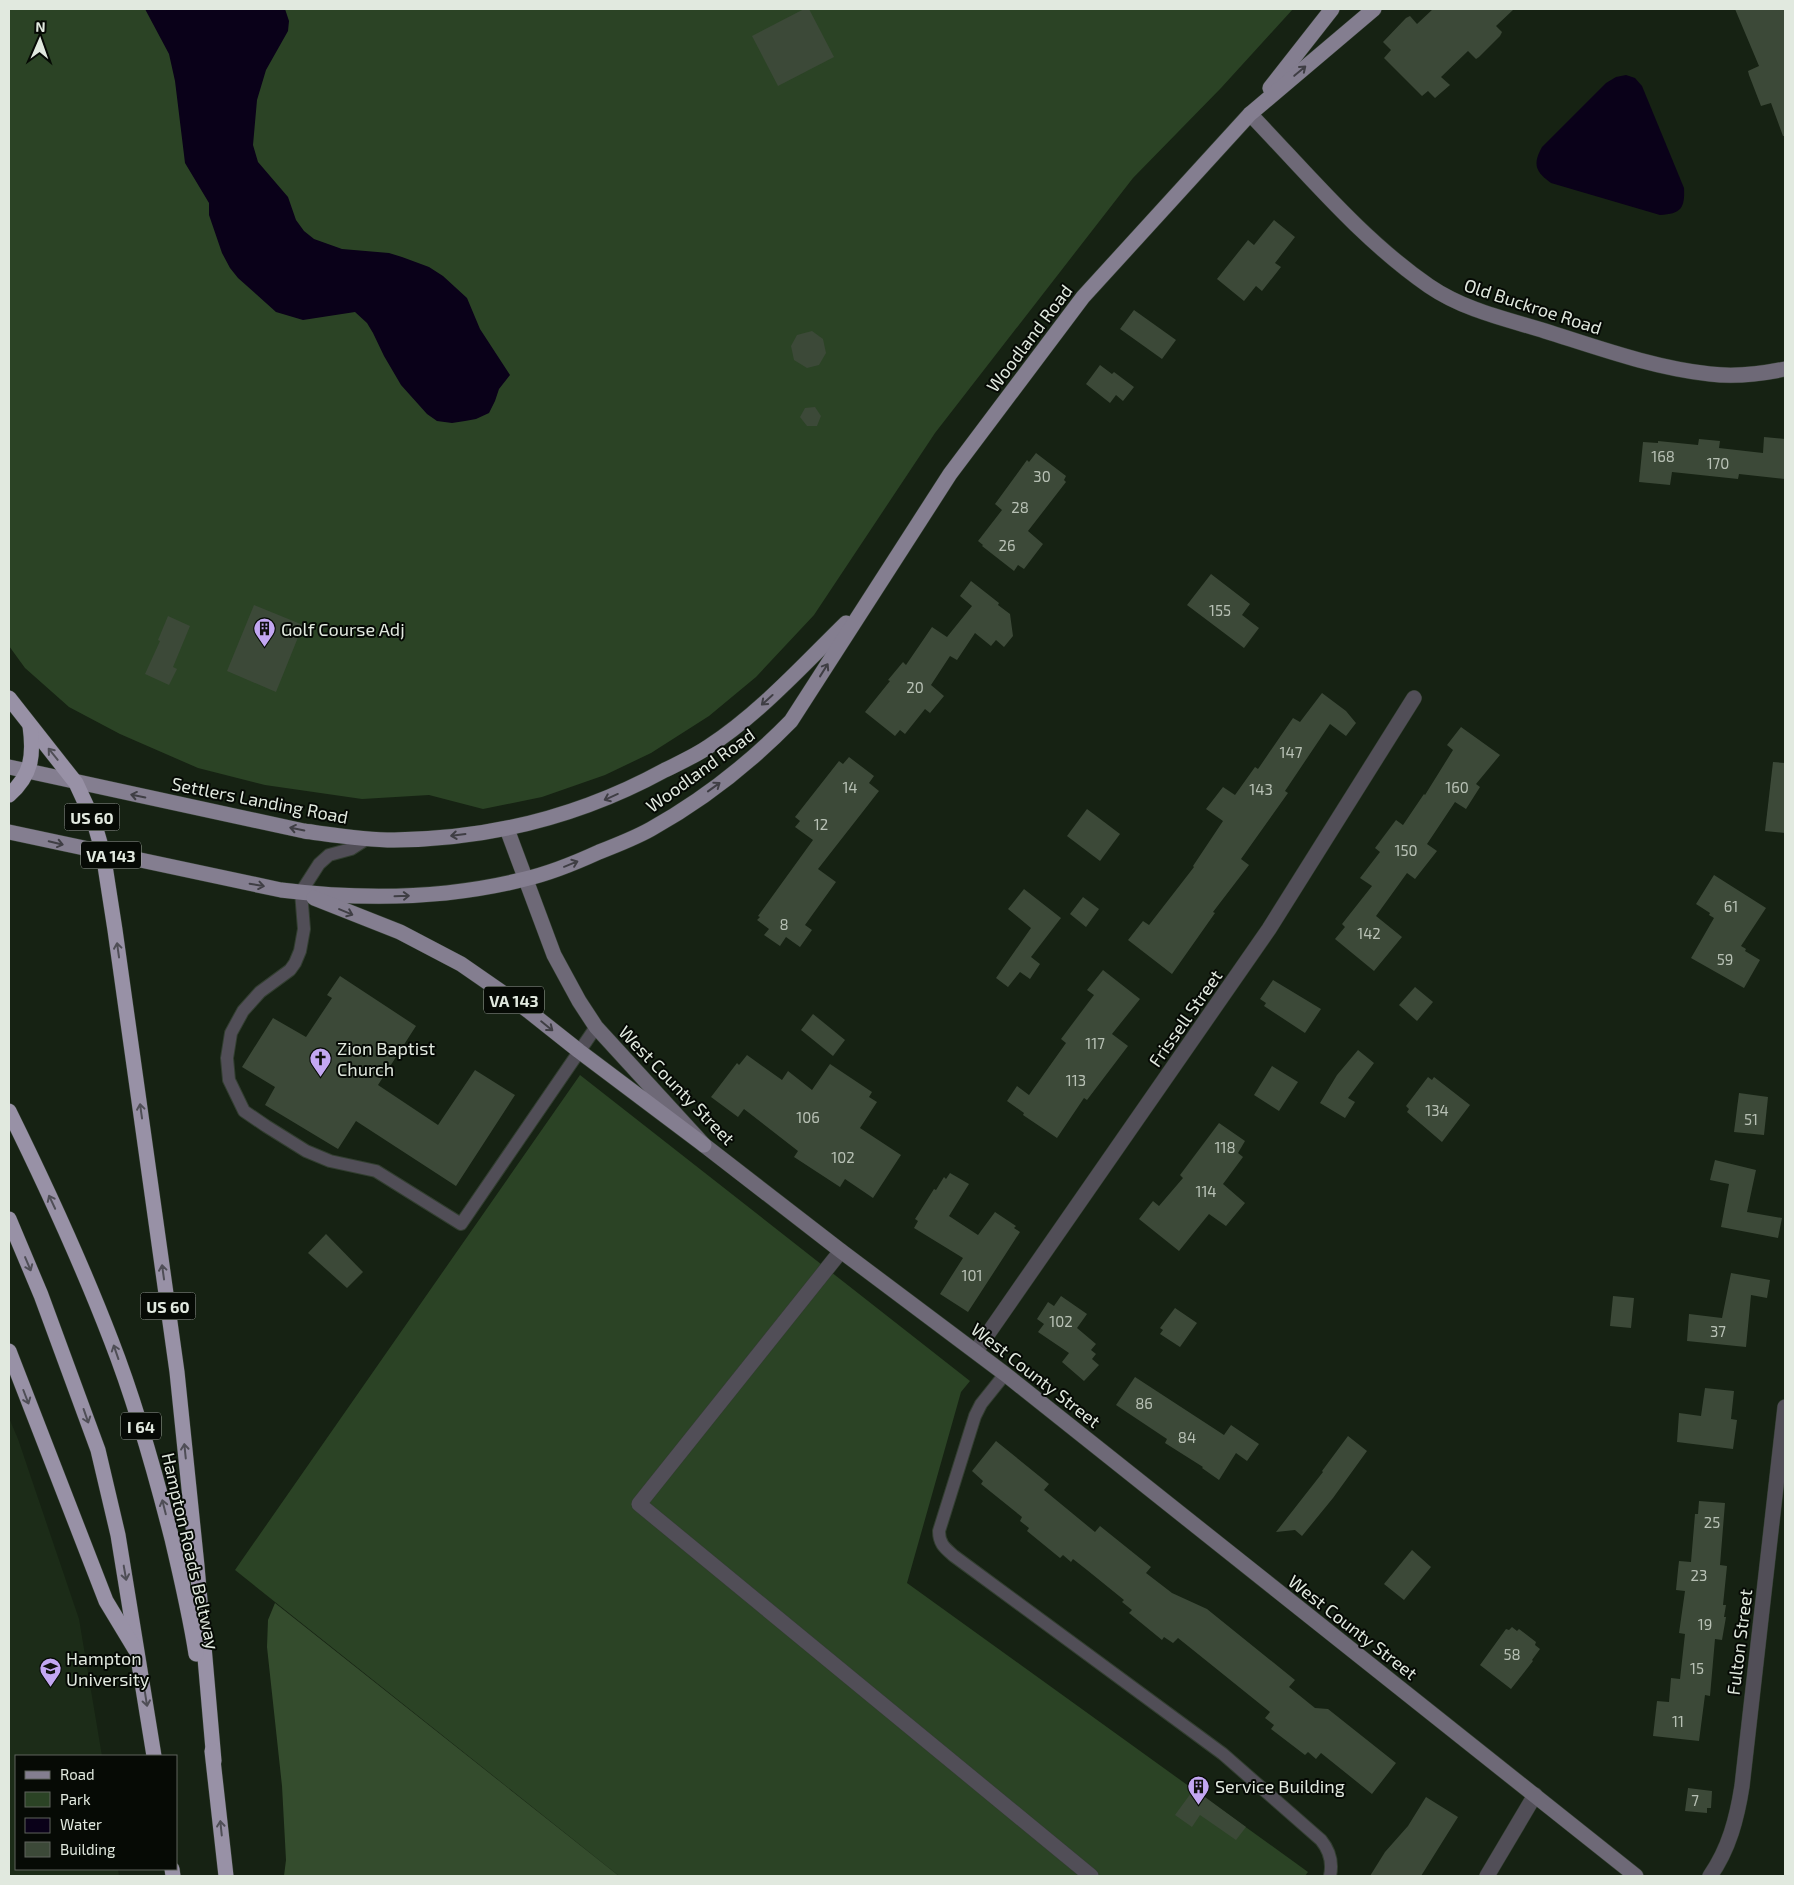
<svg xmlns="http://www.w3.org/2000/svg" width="1794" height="1885" font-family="'Exo 2',sans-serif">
  <rect width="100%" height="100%" fill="#162213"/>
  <!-- built -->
  <polygon fill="#1c2c18" points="9,1418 18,1439 79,1619 102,1756 16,1756 16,1869 118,1869 119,1876 9,1876"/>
  <!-- green -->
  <g fill="#2b4325">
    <polygon points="9,9 1293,9 1221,88 1133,178 935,433 814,615 756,677 709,716 651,753 605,775 542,797 483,809 429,795 362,799 265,785 198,768 120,734 69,707 25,668 9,646"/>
    <polygon points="580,1075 970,1381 961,1392 907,1583 1308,1872 1305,1876 619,1876 235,1570"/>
  </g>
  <!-- forest -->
  <polygon fill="#344c2d" points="275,1603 619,1876 284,1876 286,1860 282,1786 267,1647 268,1620"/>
  <!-- water -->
  <g fill="#0a0119">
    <polygon points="145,9 285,9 289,21 288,31 266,70 257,100 253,145 258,162 288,197 296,220 304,231 314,239 342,249 389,253 402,257 429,267 443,276 467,298 480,329 510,375 499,389 495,401 489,413 476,419 465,421 452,423 437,421 427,414 401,385 384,356 373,333 367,323 355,312 303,320 276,312 238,278 230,268 222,253 209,215 209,203 185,163 175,81 169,54"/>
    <path d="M1626,75l9,3 7,8 42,102c1,20 -3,26 -24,27l-109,-32c-15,-11 -19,-18 -9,-36l64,-64 10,-6z"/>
  </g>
  <!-- building -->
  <g fill="#3c4938">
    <polygon points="804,9 809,9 834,57 778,86 752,36"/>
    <polygon points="1433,9 1514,9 1496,26 1502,32 1500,36 1479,57 1476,59 1468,51 1441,77 1450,85 1435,98 1428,91 1422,96 1384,58 1391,50 1383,42 1406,18 1410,16 1417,24"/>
    <polygon points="1735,9 1785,9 1785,136 1783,136 1771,103 1761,106 1749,75 1748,71 1759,66"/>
    <polygon points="1274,220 1295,237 1275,263 1281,267 1262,291 1256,286 1244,301 1217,279 1248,240 1254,245"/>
    <polygon points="1134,310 1176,340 1162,359 1120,329"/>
    <polygon points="812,331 823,339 826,353 819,365 807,368 794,360 791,346 797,335"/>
    <polygon points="1100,365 1112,374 1114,372 1134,387 1123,401 1116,395 1110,403 1086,384"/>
    <polygon points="815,407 821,416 817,426 807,426 800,417 805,408"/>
    <polygon points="1764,437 1785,439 1785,479 1739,474 1738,479 1672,472 1670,485 1639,482 1643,442 1658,443 1658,441 1698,445 1699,439 1720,441 1719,448 1763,453"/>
    <polygon points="1036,453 1066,476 1064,480 1066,482 1028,531 1043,544 1024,569 1018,565 1014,571 982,546 983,545 978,541 1002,510 995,504 1027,460 1029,462"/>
    <polygon points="1211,574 1250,604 1242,615 1259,628 1244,648 1187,605"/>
    <polygon points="971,581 999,603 998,605 1010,614 1013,636 1004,647 996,640 991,646 975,633 957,660 950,656 931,685 944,696 930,713 925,709 905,734 900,730 895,736 865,712 890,681 888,680 903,662 906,665 932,627 947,637 972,606 960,596"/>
    <polygon points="254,605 303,625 276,692 227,671"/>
    <polygon points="168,616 190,626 173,667 177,669 169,685 145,674 160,641 158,640"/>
    <polygon points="1322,693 1346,711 1356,723 1346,736 1330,724 1285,791 1288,793 1241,859 1249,865 1213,912 1215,913 1172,974 1128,940 1143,921 1149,925 1194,867 1193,866 1223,821 1206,809 1223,787 1235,795 1255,767 1258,769 1293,718 1300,722"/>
    <polygon points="1461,727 1500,755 1476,784 1480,787 1466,809 1455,802 1427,844 1437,851 1415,879 1407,873 1376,916 1402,937 1374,971 1335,939 1345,927 1342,924 1372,886 1360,878 1380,852 1375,848 1396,820 1403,825 1424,794 1425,795 1453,750 1447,745"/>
    <polygon points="849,757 874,776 869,783 879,791 818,869 836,882 805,925 812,930 800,947 786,937 780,946 764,935 769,929 757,920 760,917 758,916 813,840 795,827 800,821 795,817 839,761 843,764"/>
    <polygon points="1773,762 1785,763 1785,833 1765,831"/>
    <polygon points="1087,809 1120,834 1100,861 1067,836"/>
    <polygon points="1714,875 1766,908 1741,946 1746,949 1745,951 1760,960 1744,988 1691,958 1714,918 1709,915 1710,913 1696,904"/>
    <polygon points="1024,889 1061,918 1031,957 1040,964 1030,979 1020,972 1008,987 996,978 1031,928 1008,909"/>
    <polygon points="1083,897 1099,909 1086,927 1070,914"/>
    <polygon points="1103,970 1140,999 1112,1034 1128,1046 1087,1100 1084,1098 1057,1138 1023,1115 1024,1113 1007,1101 1017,1086 1029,1095 1066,1043 1061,1039 1094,995 1087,990"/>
    <polygon points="340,976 416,1026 378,1085 438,1125 475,1070 515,1095 456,1186 356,1121 338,1149 265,1105 275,1087 242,1067 273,1018 306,1037 332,998 327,995"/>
    <polygon points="1273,980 1321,1009 1305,1033 1264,1006 1266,1003 1260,999"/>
    <polygon points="1415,987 1433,1002 1417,1021 1399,1005"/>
    <polygon points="813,1014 845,1040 833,1056 801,1030"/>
    <polygon points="1358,1050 1374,1063 1348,1098 1355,1102 1345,1118 1320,1103 1337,1075"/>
    <polygon points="747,1055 782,1080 788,1071 812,1090 830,1064 872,1092 869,1097 877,1102 860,1128 901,1155 873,1198 845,1179 840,1187 794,1157 798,1151 744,1109 738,1117 711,1097 737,1063 739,1065"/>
    <polygon points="1272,1066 1298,1082 1279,1111 1254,1095"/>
    <polygon points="1428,1077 1432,1080 1434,1077 1470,1105 1442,1142 1407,1112 1409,1109 1406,1106"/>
    <polygon points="1739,1093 1768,1097 1764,1135 1734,1132"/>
    <polygon points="1219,1123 1245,1141 1238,1153 1243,1157 1223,1184 1245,1203 1226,1226 1209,1214 1179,1251 1139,1219 1153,1201 1159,1206 1183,1178 1180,1175"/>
    <polygon points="1715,1160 1756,1170 1747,1212 1782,1218 1778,1238 1721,1227 1729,1184 1710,1180"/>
    <polygon points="950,1173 969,1184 949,1216 978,1235 995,1212 1016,1226 1014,1228 1020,1232 968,1312 940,1294 963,1258 914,1228 918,1221 915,1219 934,1189 936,1190 944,1177 946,1179"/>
    <polygon points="326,1234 363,1272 347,1288 308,1253"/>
    <polygon points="1731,1273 1770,1280 1767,1298 1751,1295 1746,1347 1687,1341 1689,1314 1722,1318"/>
    <polygon points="1061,1296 1087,1314 1077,1328 1096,1344 1091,1350 1096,1354 1092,1359 1099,1365 1084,1381 1062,1362 1069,1353 1038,1332 1044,1324 1037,1319 1048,1302 1054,1306"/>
    <polygon points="1613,1296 1634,1298 1631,1328 1610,1326"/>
    <polygon points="1175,1308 1197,1323 1180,1347 1160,1334 1163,1330 1160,1328"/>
    <polygon points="1135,1377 1224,1435 1231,1425 1259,1444 1247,1461 1236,1453 1219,1480 1202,1468 1203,1467 1165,1443 1167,1439 1116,1405"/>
    <polygon points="1705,1388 1734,1391 1731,1419 1737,1420 1733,1449 1677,1442 1679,1413 1701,1416"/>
    <polygon points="1348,1436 1367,1451 1333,1498 1302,1536 1295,1530 1276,1532 1323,1472 1322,1471"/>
    <polygon points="996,1441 1049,1484 1044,1490 1095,1532 1100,1526 1151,1567 1146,1573 1172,1593 1207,1609 1295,1680 1289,1687 1310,1704 1315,1708 1328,1709 1396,1763 1372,1794 1321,1753 1316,1759 1308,1752 1305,1755 1271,1729 1274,1725 1265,1718 1270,1712 1193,1650 1178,1638 1173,1643 1164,1637 1162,1640 1129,1613 1132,1610 1122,1602 1124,1600 1087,1570 1073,1559 1071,1562 1063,1555 1060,1558 1027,1531 1029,1528 1020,1521 1022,1517 981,1484 983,1481 972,1471"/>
    <polygon points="1699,1501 1725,1503 1720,1565 1727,1566 1723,1605 1726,1605 1724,1617 1726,1617 1722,1640 1715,1639 1710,1696 1705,1695 1699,1741 1653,1736 1657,1701 1669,1702 1671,1678 1680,1679 1685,1634 1679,1633 1685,1591 1676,1590 1678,1570 1679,1561 1691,1562 1695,1514 1698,1514"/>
    <polygon points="1412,1550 1431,1567 1404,1600 1384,1584"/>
    <polygon points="1512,1627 1517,1631 1519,1629 1536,1642 1535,1645 1540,1649 1532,1660 1533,1661 1511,1689 1480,1665 1506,1629 1509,1630"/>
    <polygon points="1688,1788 1712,1791 1711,1808 1707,1808 1707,1813 1685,1811"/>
    <polygon points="1194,1789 1246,1827 1236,1840 1200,1815 1192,1827 1175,1815"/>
    <polygon points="1426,1797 1458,1817 1421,1876 1370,1876 1385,1852 1408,1826"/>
  </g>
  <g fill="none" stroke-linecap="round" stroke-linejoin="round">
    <defs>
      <g id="lane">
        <polyline points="368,838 351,849 329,855 319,864 301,892 304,929 300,951 295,963 290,970 260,992 243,1011 231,1033 227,1058 229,1080 244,1111 266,1126 306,1151 330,1161 376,1171 461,1224 596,1027"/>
        <path d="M1005,1374l-24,30 -6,12 -36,115c0,13 6,17 15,25l269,198 98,86c9,11 12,22 9,36"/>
      </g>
      <g id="street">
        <polyline points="841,1251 639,1504 1091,1876"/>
        <polyline points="976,1351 1269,929 1414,698"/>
        <polyline points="1487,1876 1535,1795"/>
        <path d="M1710,1876c19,-27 27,-58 32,-90l43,-379"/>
      </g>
      <g id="secondary">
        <path d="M1250,114c57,59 111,125 179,172 35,24 77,33 116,45 54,17 109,37 165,43 25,3 51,0 75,-5"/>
        <polyline points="507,829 554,955 579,1001 596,1027 704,1145 841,1251 1005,1374 1636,1876"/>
      </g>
      <g id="primary">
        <polyline points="1270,88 1332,9"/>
        <path d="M9,767l295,64c30,4 60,9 90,9 96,-1 187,-24 271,-70 14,-7 30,-14 43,-23 52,-34 94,-81 138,-124"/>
        <path d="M9,832l272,58c81,10 165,9 244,-11 26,-6 50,-16 74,-27 18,-7 36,-14 52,-23 52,-29 99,-66 140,-108l159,-247 133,-177 167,-183 124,-105"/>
        <polyline points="314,898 400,932 461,964 526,1009 579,1051 704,1145"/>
      </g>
      <g id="highway">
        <polyline points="9,698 76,783 94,822 103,853 115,930 177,1372 197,1566 214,1761"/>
        <path d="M9,795c23,-20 25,-40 21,-69"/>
        <path d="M9,1111c37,75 72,151 102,229 25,64 44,132 61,199 9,38 18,77 24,115"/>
        <polyline points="9,1219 41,1295 98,1450 118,1535 154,1756"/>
        <polyline points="9,1351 106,1601 135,1649"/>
        <polyline points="212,1751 226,1876"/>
        <polyline points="172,1869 173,1876"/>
      </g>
    </defs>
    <!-- lane casing -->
    <use href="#lane" stroke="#323e30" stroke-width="14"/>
    <!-- street casing -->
    <use href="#street" stroke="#323e30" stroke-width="16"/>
    <!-- secondary casing -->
    <use href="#secondary" stroke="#323e30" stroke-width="16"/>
    <!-- primary casing -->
    <use href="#primary" stroke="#323e30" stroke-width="16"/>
    <!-- highway casing -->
    <use href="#highway" stroke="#323e30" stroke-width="16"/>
    <!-- lane -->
    <use href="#lane" stroke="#514e57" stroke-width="12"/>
    <!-- street -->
    <use href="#street" stroke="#514e57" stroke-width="15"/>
    <!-- secondary -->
    <use href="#secondary" stroke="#6e6977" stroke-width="15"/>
    <!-- primary -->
    <use href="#primary" stroke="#847e90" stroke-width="15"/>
    <!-- highway -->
    <use href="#highway" stroke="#9891a6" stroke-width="15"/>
  </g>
  <!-- one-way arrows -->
  <defs><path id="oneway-shaft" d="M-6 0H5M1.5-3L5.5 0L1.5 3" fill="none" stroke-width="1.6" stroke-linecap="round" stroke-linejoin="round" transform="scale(1.25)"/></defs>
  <g stroke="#3f3e44">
    <use href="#oneway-shaft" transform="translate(1300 71) rotate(-40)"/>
    <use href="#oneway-shaft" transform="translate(824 670) rotate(-58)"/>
    <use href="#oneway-shaft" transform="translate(767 700) rotate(138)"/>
    <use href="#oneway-shaft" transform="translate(714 787) rotate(-36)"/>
    <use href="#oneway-shaft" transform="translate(138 796) rotate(-168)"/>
    <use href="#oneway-shaft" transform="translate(611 797) rotate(156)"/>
    <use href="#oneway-shaft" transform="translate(297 829) rotate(-168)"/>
    <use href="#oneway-shaft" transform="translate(458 835) rotate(173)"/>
    <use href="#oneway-shaft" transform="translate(56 843) rotate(13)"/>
    <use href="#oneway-shaft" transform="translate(571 864) rotate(-22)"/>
    <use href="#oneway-shaft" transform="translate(257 885) rotate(10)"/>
    <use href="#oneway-shaft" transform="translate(402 896) rotate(-2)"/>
    <use href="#oneway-shaft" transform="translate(346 912) rotate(23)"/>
    <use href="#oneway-shaft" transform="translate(547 1026) rotate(39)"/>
  </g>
  <g stroke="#4f4e56">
    <use href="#oneway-shaft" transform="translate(53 754) rotate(-129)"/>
    <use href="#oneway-shaft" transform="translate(118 950) rotate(-98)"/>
    <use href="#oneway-shaft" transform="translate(141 1111) rotate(-98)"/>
    <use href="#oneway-shaft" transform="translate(52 1202) rotate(-115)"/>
    <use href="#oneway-shaft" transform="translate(28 1264) rotate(67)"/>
    <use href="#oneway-shaft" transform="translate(163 1272) rotate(-98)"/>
    <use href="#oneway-shaft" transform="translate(116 1352) rotate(-109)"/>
    <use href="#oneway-shaft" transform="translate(26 1397) rotate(69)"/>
    <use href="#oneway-shaft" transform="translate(86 1416) rotate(71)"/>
    <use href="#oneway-shaft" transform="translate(185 1451) rotate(-96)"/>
    <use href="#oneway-shaft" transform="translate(164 1507) rotate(-104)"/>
    <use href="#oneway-shaft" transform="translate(125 1573) rotate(80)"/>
    <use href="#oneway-shaft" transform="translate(146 1699) rotate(81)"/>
    <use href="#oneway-shaft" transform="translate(221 1828) rotate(-96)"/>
  </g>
  <!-- icons -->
  <defs>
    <symbol id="building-pin" viewBox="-11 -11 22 30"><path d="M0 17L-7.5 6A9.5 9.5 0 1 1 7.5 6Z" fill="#c3a7f2" stroke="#060a05"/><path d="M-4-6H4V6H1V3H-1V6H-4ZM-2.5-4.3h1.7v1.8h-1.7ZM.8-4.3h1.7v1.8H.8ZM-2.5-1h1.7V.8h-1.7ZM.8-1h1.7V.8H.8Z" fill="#111"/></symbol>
    <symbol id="church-pin" viewBox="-11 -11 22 30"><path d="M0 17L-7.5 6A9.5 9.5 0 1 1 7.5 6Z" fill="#c3a7f2" stroke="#060a05"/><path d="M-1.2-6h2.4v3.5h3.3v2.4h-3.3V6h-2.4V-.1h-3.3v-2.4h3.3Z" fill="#111"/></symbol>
    <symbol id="university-pin" viewBox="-11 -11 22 30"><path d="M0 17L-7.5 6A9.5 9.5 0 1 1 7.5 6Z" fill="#c3a7f2" stroke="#060a05"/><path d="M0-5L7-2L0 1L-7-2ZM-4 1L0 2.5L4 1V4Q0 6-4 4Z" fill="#111"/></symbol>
  </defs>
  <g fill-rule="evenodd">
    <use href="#building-pin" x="252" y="616" width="25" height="34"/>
    <use href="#church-pin" x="308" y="1046" width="25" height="34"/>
    <use href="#university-pin" x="38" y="1656" width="25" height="34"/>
    <use href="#building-pin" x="1186" y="1774" width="25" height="34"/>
  </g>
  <g text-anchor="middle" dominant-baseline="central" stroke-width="4" stroke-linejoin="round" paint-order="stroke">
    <!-- number labels -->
    <g font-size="15" fill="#b8c1b5">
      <text x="1663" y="456">168</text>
      <text x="1718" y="463">170</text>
      <text x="1042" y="476">30</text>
      <text x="1020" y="507">28</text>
      <text x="1007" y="545">26</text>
      <text x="1220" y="610">155</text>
      <text x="915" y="687">20</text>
      <text x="1291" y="752">147</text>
      <text x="850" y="787">14</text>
      <text x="1457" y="787">160</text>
      <text x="1261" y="789">143</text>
      <text x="821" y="824">12</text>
      <text x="1406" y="850">150</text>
      <text x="1731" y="906">61</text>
      <text x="784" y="924">8</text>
      <text x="1369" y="933">142</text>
      <text x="1725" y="959">59</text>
      <text x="1095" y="1043">117</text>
      <text x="1076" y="1080">113</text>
      <text x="1437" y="1110">134</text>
      <text x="808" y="1117">106</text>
      <text x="1751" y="1119">51</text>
      <text x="1225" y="1147">118</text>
      <text x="843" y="1157">102</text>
      <text x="1206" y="1191">114</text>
      <text x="972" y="1275">101</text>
      <text x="1061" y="1321">102</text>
      <text x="1718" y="1331">37</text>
      <text x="1144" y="1403">86</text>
      <text x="1187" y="1437">84</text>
      <text x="1712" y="1522">25</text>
      <text x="1699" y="1575">23</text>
      <text x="1705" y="1624">19</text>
      <text x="1512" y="1654">58</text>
      <text x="1697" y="1668">15</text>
      <text x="1678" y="1721">11</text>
      <text x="1695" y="1800">7</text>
    </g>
    <!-- shield labels -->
    <g fill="#060a05" stroke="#9fa69e" stroke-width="1">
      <rect x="64.5" y="803.5" width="55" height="27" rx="4"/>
      <rect x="81" y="841.5" width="60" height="27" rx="4"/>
      <rect x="484" y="986.5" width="60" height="27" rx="4"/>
      <rect x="140.5" y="1292.5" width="55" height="27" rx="4"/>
      <rect x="121" y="1412.5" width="40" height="27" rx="4"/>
    </g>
    <g font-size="16" font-weight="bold" fill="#e1e9df">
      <text x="92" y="817">US 60</text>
      <text x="111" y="855">VA 143</text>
      <text x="514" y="1000">VA 143</text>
      <text x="168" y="1306">US 60</text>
      <text x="141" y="1426">I 64</text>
    </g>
    <!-- street labels -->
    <g font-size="18" fill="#e1e9df" stroke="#060a05">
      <text transform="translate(1533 306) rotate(18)">Old Buckroe Road</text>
      <text transform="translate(1029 338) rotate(-53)">Woodland Road</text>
      <text transform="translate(700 770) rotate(-36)">Woodland Road</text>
      <text transform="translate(260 800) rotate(11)">Settlers Landing Road</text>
      <text transform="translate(1185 1018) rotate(-55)">Frissell Street</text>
      <text transform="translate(677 1085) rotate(46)">West County Street</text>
      <text transform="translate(1036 1375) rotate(38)">West County Street</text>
      <text transform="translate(191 1551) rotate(77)">Hampton Roads Beltway</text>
      <text transform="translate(1353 1627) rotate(38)">West County Street</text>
      <text transform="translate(1739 1642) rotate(-83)">Fulton Street</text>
    </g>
    <!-- poi labels -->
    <g font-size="18" fill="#e1e9df" stroke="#060a05" text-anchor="start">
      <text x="281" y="629">Golf Course Adj</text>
      <text x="337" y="1048">Zion Baptist<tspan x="337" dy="21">Church</tspan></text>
      <text x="66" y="1658">Hampton<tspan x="66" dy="21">University</tspan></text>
      <text x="1215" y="1786">Service Building</text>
    </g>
  </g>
  <!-- border -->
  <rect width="1794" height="1885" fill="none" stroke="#e1e9df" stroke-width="20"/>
  <!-- legend -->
  <rect x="15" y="1755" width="162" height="115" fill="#060a05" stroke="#5e635c"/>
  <rect x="25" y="1771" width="25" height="8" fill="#847e90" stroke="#5e635c"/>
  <text x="60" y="1780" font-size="15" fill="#e1e9df">Road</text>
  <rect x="25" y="1792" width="25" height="15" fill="#2b4325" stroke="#5e635c"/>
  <text x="60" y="1805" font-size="15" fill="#e1e9df">Park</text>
  <rect x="25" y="1818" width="25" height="15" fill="#0a0119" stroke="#5e635c"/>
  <text x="60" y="1830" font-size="15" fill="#e1e9df">Water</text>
  <rect x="25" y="1842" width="25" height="15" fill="#3c4938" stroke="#5e635c"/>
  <text x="60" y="1855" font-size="15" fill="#e1e9df">Building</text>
  <!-- north arrow -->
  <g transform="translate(40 40) rotate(2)" stroke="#060a05" stroke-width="4" paint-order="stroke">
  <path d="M0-4L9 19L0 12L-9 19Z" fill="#e1e9df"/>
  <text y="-8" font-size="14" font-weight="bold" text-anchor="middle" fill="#e1e9df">N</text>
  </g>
</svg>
